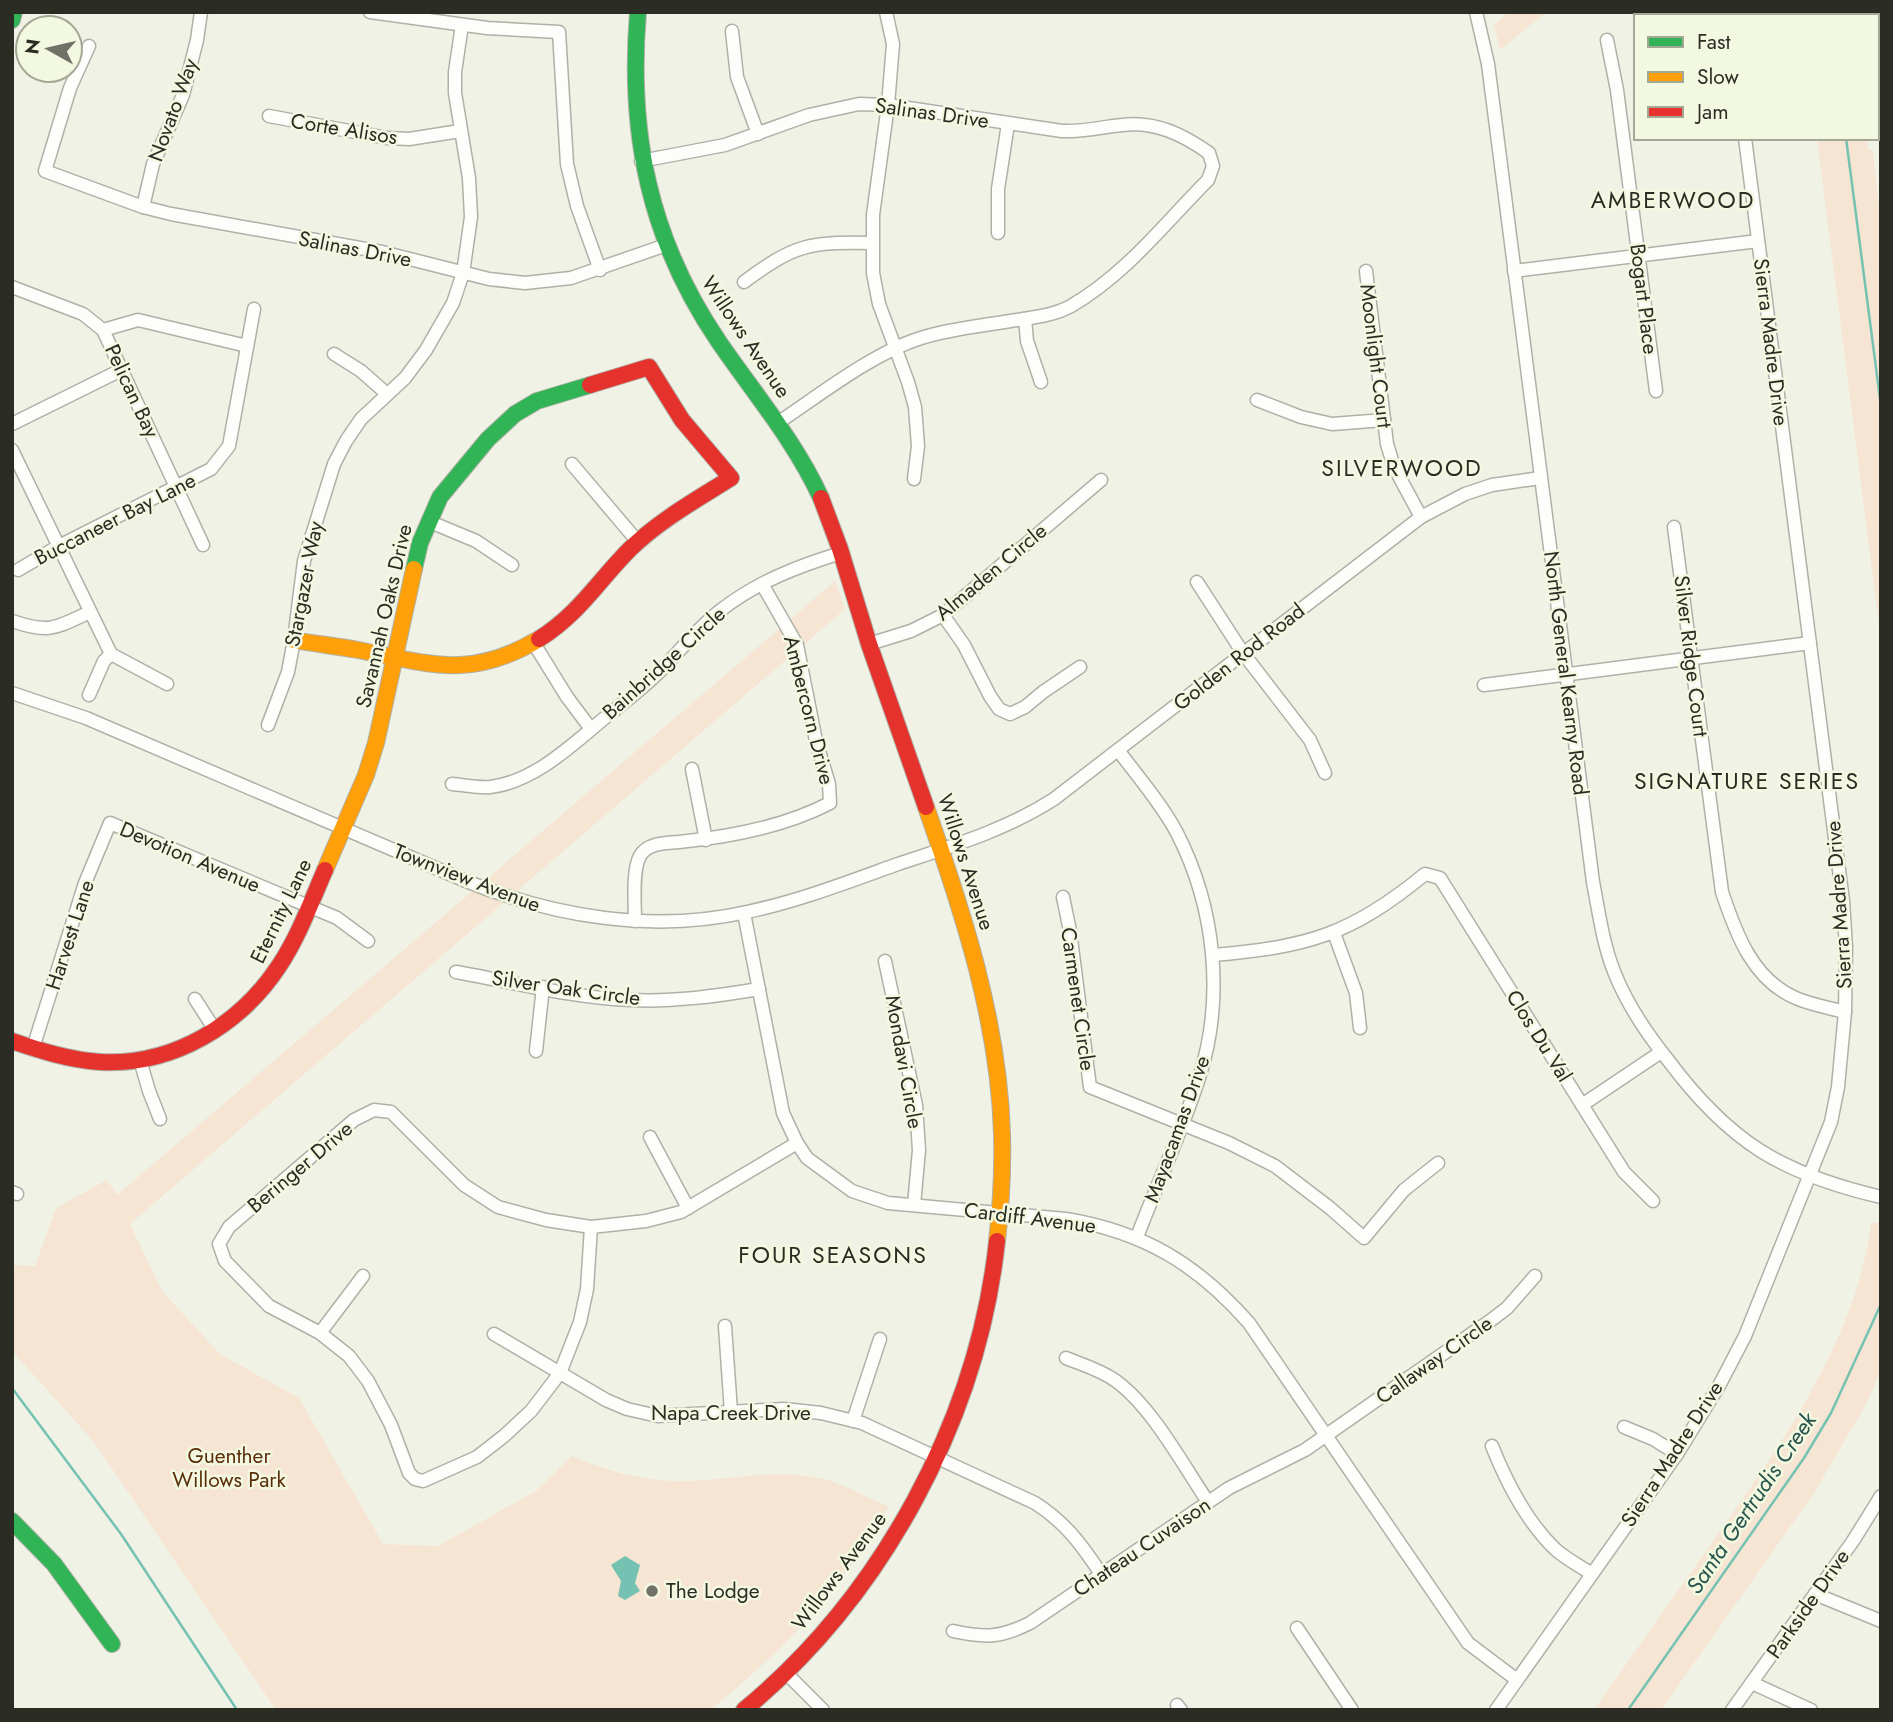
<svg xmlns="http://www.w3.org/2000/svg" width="1893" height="1722" font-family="Jost,sans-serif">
  <rect width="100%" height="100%" fill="#f0f2e6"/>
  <!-- green -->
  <g fill="#f6e5d3">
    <polygon points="1509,12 1546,12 1500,50 1494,25"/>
    <polygon points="1817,138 1867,138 1868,150 1873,150 1881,226 1881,641"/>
    <path d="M835,581l10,28 -715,615 32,67 58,63 79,44 84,146 55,2 98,-55 36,-35c36,15 69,25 109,25 44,0 89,-12 133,-4 26,4 51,20 75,30 -14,22 -27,44 -42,64 -38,53 -87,98 -137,139h-434l-182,-268 -82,-91v-86l23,1 21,-58 51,-28 10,15z"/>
    <path d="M1871,1222l10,2v147l-16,35 -51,87 -153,217h-67c39,-56 78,-111 117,-166 66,-94 147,-205 160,-322z"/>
  </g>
  <!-- water -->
  <polygon fill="#76c2b2" points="625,1556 640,1565 635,1583 640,1591 625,1600 618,1596 621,1581 611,1565"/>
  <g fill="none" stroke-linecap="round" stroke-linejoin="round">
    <!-- stream -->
    <g stroke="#76c2b2" stroke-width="2.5">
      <polyline points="1828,12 1828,16"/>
      <polyline points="1846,138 1881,406"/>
      <polyline points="12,1388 121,1534 237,1710"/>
      <polyline points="1628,1710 1804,1458 1831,1413 1881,1304"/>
    </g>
    <defs>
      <g id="street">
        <polyline points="370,12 487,28 559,32 567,164 577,206 600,270"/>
        <polyline points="886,12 893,44 888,105 873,215 873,273 879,304 908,382 915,407 918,446 914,479"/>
        <path d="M1476,12l12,52 105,818c6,31 10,63 22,92 13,32 32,60 53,86 61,82 114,114 213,137"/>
        <polyline points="1725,12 1726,16"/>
        <polyline points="732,31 737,77 758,134"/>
        <polyline points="1607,40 1617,90 1656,391"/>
        <polyline points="89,46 70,88 45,171 143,207 171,214 382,252 489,279 525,283 571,278 666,245"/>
        <polyline points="269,116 387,138 409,139 460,131"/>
        <path d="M641,161l84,-16 84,-30 50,-11 29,1 174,26c21,1 39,-4 60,-6 33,-4 60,9 87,28l4,13 -5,14c-44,44 -82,94 -137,126 -18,10 -41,12 -61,15 -30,5 -61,8 -89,17 -48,15 -100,56 -142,84"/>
        <polyline points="143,207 153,164 183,95 197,40 201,12"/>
        <polyline points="998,233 998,189 1008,124"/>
        <polyline points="1366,271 1387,444 1394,467 1421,517"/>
        <polyline points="1514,271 1758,241"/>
        <path d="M744,282c51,-38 65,-40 128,-39"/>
        <polyline points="12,287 83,314 103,330 203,545"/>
        <polyline points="1025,319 1027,341 1041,382"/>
        <polyline points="103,330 138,320 247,346"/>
        <polyline points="334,354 361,371 387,394"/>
        <polyline points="1257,400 1301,417 1332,424 1384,420"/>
        <polyline points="12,424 121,370"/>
        <polyline points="12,450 111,654 167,684"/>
        <polyline points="572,464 638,542"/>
        <polyline points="428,521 476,541 512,565"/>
        <path d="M1674,527l48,365c14,42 31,89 76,107 15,6 32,9 47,13"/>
        <polyline points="18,570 59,546 211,469 229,446 254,309"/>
        <polyline points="1197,582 1243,653 1310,740 1325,773"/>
        <polyline points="943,615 964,645 990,696 999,709 1010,714 1025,707 1043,692 1080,667"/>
        <path d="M12,621c38,13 43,7 78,-9"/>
        <polyline points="533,642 567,697 591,729"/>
        <polyline points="869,644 911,631 943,615 1101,480"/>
        <polyline points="1484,685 1810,643"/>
        <path d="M12,693l74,25 380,163c88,36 187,52 281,31 52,-11 101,-30 151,-48 54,-18 108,-34 156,-65l367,-282 44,-23 27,-9 48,-7"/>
        <polyline points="89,695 104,661 111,654"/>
        <polyline points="268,725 288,672 294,640 304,561 334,464 346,441 361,419 405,378 426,350 453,303 463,273 471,217 469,178 455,93 455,72 462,25"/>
        <path d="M1118,750c20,27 43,53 59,83 38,74 48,165 22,245 -17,54 -42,106 -62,159"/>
        <polyline points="692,769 706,840"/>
        <path d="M452,784c12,1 26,4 38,3 45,-5 84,-44 117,-71 20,-16 40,-31 57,-49 19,-20 35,-40 57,-57 36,-28 77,-44 120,-57"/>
        <polyline points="1063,897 1070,931 1090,1087 1229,1143 1275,1166 1330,1208 1364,1238 1404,1190 1438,1163"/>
        <path d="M744,913l39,200 14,30 10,15 45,33 36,12 178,16c78,13 131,45 183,104l219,320 49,37"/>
        <path d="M635,921c0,-17 -3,-51 5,-65 7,-13 25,-13 39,-14 51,-5 105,-15 151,-39l-1,-19 -13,-43 -19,-96 -35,-61"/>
        <polyline points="1334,933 1356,993 1360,1028"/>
        <path d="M1213,955c94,-8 138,-20 212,-81l15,4 184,294 29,29"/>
        <polyline points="885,961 916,1105 919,1150 914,1205"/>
        <path d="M456,972c57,10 116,26 175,28 43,2 86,-4 128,-11"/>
        <polyline points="195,999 215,1030"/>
        <polyline points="33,1048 85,883 110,823 337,918 368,941"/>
        <polyline points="536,1051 543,987"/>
        <polyline points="140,1060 149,1091 160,1119"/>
        <polyline points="1582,1105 1661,1052"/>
        <polyline points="650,1137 688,1208"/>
        <polyline points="12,1192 17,1194"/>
        <polyline points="591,1227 587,1289 580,1322 560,1373 531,1411 504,1436 477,1457 423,1481 415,1479 409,1473 391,1425 368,1381 349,1356 320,1333 269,1306 225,1261 219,1244 229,1227 354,1120 374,1110 391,1112 464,1185 498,1207 546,1220 591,1227 646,1221 681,1212 797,1143"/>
        <polyline points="725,1326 731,1412"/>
        <polyline points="320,1333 363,1276"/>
        <path d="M494,1334l112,66 21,9 31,7 126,-7 37,4 41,10 173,80c30,19 47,42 66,71"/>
        <path d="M1066,1358c17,7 35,12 50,23 36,26 67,84 92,121"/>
        <polyline points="853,1421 880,1339"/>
        <polyline points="1624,1427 1653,1439 1677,1454"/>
        <path d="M1492,1446c14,35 35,76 63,103 11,10 25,17 37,25"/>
        <polyline points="1815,1594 1881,1621"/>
        <polyline points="1297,1628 1352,1710"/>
        <path d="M953,1631c32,7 47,7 77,-8l199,-135 76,-38 185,-129 17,-13 28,-32"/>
        <polyline points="785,1672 823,1710"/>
        <polyline points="1752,1683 1811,1710"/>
        <polyline points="1177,1705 1181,1710"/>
        <polyline points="1496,1710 1677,1454 1720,1384 1745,1336 1831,1122 1838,1087 1845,1012 1846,947 1843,901 1745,138"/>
        <polyline points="1732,1710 1853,1541 1881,1496"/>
      </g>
      <g id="fast">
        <path d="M638,12c-10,122 11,227 81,330 35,51 76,99 102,156"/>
        <polyline points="12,20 14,12"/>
        <polyline points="414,569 420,543 440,497 488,439 515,414 537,401 590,385"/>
        <polyline points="12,1521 54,1564 112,1644"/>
      </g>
      <g id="slow">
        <path d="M294,640c21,4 43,6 64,10 73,14 112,30 181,-11"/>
        <path d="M926,807c37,105 73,215 76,327 1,36 -1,72 -5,107"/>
        <polyline points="325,870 366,775 376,743 414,569"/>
      </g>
      <g id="jam">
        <polyline points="821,498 840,549 869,644 926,807"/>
        <path d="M539,639c41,-26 59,-58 91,-90 30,-29 66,-49 101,-71l-49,-58 -33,-53 -59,18"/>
        <path d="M12,1041c29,10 58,19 88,21 73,4 140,-37 179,-96 20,-30 32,-64 46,-96"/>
        <path d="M744,1710c138,-114 234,-291 253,-469"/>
      </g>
    </defs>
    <!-- street casing -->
    <use href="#street" stroke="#afb1a7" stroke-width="15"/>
    <!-- fast casing -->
    <use href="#fast" stroke="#afb1a7" stroke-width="18"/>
    <!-- slow casing -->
    <use href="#slow" stroke="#afb1a7" stroke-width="18"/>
    <!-- jam casing -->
    <use href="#jam" stroke="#afb1a7" stroke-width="18"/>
    <!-- street -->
    <use href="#street" stroke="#fdfdfb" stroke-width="12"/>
    <!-- fast -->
    <use href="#fast" stroke="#30b455" stroke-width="16"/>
    <!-- slow -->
    <use href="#slow" stroke="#ff9f0a" stroke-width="16"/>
    <!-- jam -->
    <use href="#jam" stroke="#e5322d" stroke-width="16"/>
  </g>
  <!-- markers -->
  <circle fill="#707268" stroke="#f3f8e0" stroke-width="2.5" cx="652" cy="1591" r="7"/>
  <g text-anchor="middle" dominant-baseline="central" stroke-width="5" stroke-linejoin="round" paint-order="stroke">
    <!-- street labels -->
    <g font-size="21" fill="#2b2d24" stroke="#f3f8e0">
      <text transform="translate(173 110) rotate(-70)">Novato Way</text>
      <text transform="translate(932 113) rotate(8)">Salinas Drive</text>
      <text transform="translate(344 129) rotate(9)">Corte Alisos</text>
      <text transform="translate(355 249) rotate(11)">Salinas Drive</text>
      <text transform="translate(1644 299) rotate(83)">Bogart Place</text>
      <text transform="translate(746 337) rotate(56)">Willows Avenue</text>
      <text transform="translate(1771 342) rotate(83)">Sierra Madre Drive</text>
      <text transform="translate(1376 356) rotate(83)">Moonlight Court</text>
      <text transform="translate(132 391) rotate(65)">Pelican Bay</text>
      <text transform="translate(115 519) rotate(-27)">Buccaneer Bay Lane</text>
      <text transform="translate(991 572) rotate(-40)">Almaden Circle</text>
      <text transform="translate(304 584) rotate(-79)">Stargazer Way</text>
      <text transform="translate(384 616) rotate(-77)">Savannah Oaks Drive</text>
      <text transform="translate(1691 656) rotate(83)">Silver Ridge Court</text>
      <text transform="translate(1239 657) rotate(-38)">Golden Rod Road</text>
      <text transform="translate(664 663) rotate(-42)">Bainbridge Circle</text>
      <text transform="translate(1566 673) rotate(83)">North General Kearny Road</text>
      <text transform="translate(809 710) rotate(76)">Ambercorn Drive</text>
      <text transform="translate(190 857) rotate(23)">Devotion Avenue</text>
      <text transform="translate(966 862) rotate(72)">Willows Avenue</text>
      <text transform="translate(467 878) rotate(21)">Townview Avenue</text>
      <text transform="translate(1839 905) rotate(-94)">Sierra Madre Drive</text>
      <text transform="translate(281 911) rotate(-64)">Eternity Lane</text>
      <text transform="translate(70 935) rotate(-72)">Harvest Lane</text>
      <text transform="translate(566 988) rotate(8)">Silver Oak Circle</text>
      <text transform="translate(1078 999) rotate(82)">Carmenet Circle</text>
      <text transform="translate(1539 1036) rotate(58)">Clos Du Val</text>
      <text transform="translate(904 1062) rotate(80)">Mondavi Circle</text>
      <text transform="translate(1177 1129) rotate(-70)">Mayacamas Drive</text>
      <text transform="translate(300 1167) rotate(-40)">Beringer Drive</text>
      <text transform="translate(1030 1218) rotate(7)">Cardiff Avenue</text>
      <text transform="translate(1434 1360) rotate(-35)">Callaway Circle</text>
      <text x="731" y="1413">Napa Creek Drive</text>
      <text transform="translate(1672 1454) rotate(-57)">Sierra Madre Drive</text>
      <text transform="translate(1142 1547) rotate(-34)">Chateau Cuvaison</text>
      <text transform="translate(839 1571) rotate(-53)">Willows Avenue</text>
      <text transform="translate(1808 1604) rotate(-55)">Parkside Drive</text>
    </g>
    <!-- park labels -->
    <g font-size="21" fill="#592d08" stroke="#f3f8e0">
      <text x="229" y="1456">Guenther<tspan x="229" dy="24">Willows Park</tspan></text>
    </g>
    <!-- poi labels -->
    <g font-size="21" fill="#2b2d24" stroke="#f3f8e0" text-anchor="start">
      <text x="666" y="1591">The Lodge</text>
    </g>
    <!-- neighbourhood labels -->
    <g font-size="23" letter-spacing="2" fill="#2b2d24" stroke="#f3f8e0">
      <text x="1673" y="200">AMBERWOOD</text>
      <text x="1402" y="468">SILVERWOOD</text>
      <text x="1747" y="781">SIGNATURE SERIES</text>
      <text x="833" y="1255">FOUR SEASONS</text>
    </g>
    <!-- water labels -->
    <g font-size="23" font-style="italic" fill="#28564e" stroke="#f3f8e0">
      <text transform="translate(1751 1503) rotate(-56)">Santa Gertrudis Creek</text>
    </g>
  </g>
  <!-- border -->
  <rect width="1893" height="1722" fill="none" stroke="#2b2d24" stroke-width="28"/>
  <!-- legend -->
  <rect x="1634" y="14" width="245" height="126" fill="#f3f8e0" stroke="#a3a795" stroke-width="2"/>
  <rect x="1648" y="37" width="35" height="10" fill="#30b455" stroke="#a3a795" stroke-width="2"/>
  <text x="1697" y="49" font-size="21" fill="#2b2d24">Fast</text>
  <rect x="1648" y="72" width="35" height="10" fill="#ff9f0a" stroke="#a3a795" stroke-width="2"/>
  <text x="1697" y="84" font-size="21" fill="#2b2d24">Slow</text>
  <rect x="1648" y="107" width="35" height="10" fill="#e5322d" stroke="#a3a795" stroke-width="2"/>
  <text x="1697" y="119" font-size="21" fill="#2b2d24">Jam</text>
  <!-- north arrow -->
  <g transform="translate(49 49) rotate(278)"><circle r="33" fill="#f3f8e0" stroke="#a3a795" stroke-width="2"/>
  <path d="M0-5L12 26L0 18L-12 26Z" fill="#707268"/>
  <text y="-10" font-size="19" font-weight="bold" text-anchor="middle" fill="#2b2d24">N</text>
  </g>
</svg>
